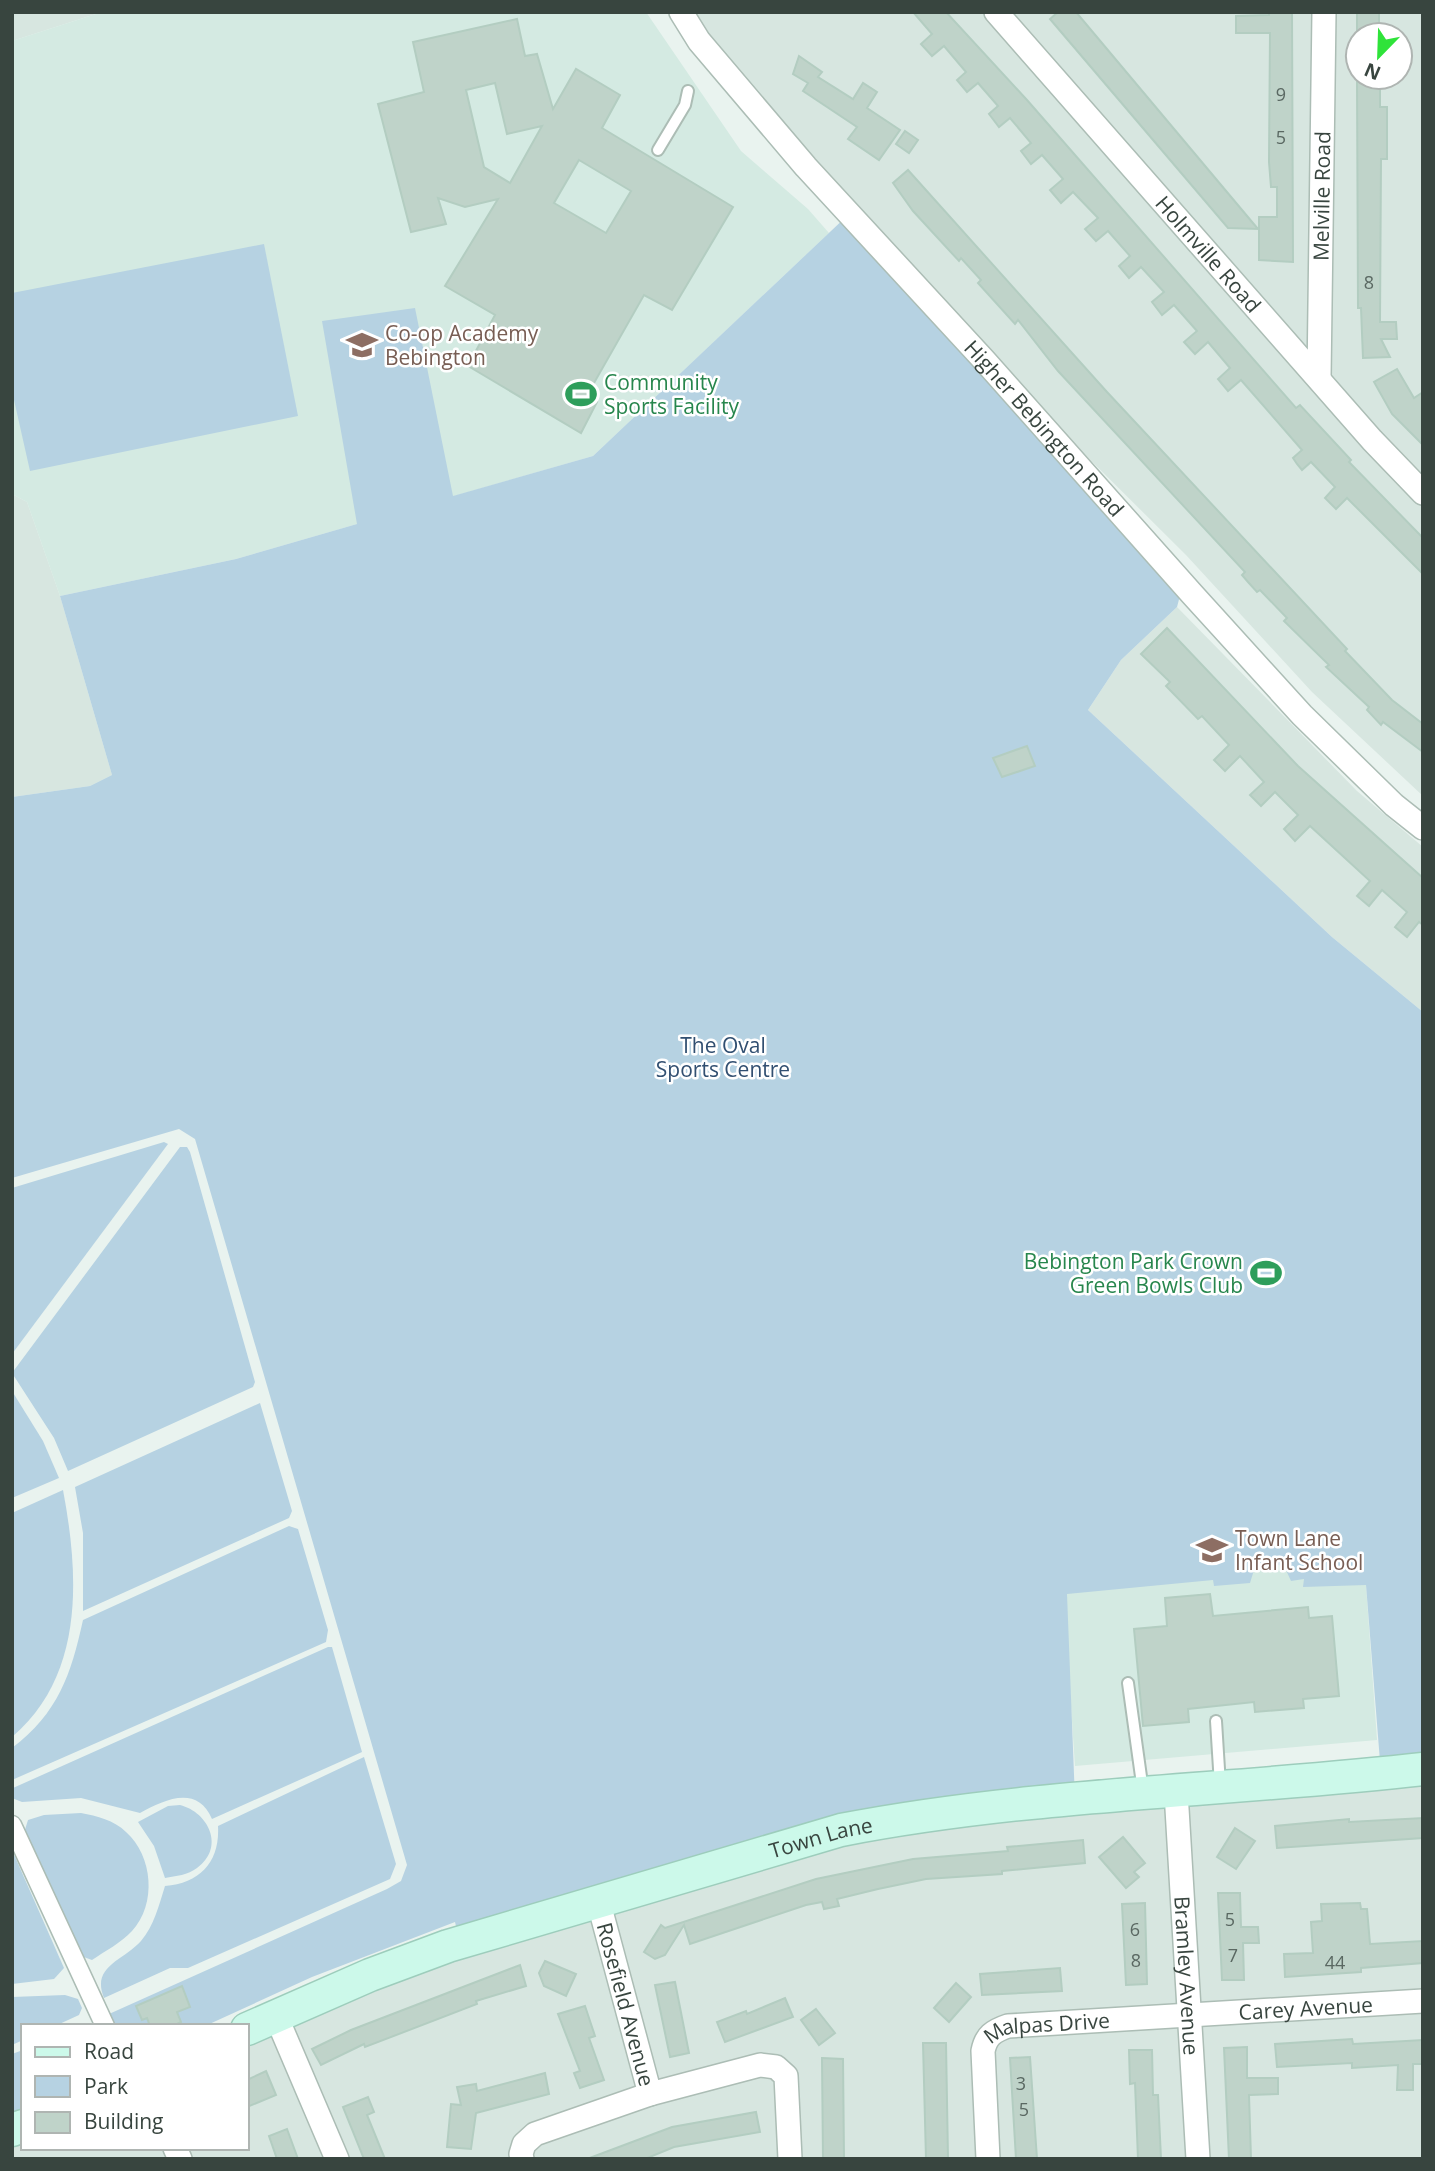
<svg xmlns="http://www.w3.org/2000/svg" width="1435" height="2171" font-family="'Open Sans',sans-serif">
  <rect width="100%" height="100%" fill="#e9f3ef"/>
  <!-- residential -->
  <g fill="#d7e6e0" fill-rule="evenodd">
    <polygon points="12,12 102,12 12,41"/>
    <path d="M677,12h746v784l-111,-104 -126,-137 -331,-329zM1358,35h42v42h-42z"/>
    <polygon points="12,494 27,502 60,596 112,775 90,786 12,797"/>
    <polygon points="1177,607 1357,791 1423,847 1423,1012 1332,937 1088,710 1121,660"/>
    <polygon points="1423,1769 1423,2159 12,2159 12,2139 23,2134 23,2148 247,2148 247,2034 385,1972 856,1830"/>
  </g>
  <!-- education -->
  <g fill="#d4eae2">
    <polygon points="102,12 646,12 741,151 808,209 829,233 593,456 236,559 60,596 27,502 12,494 12,41"/>
    <polygon points="1054,1447 1366,1585 1377,1740 1075,1766"/>
  </g>
  <!-- green -->
  <g fill="#b6d2e2">
    <polygon points="849,214 1183,584 1177,607 1121,660 1088,710 1332,937 1423,1012 1423,1769 1381,1774 1366,1585 1303,1587 1304,1579 1291,1581 1285,1568 1273,1562 1254,1570 1250,1583 1214,1586 1213,1580 1067,1594 1075,1800 896,1819 460,1942 455,1922 312,1977 205,2026 114,2026 109,2014 387,1889 401,1881 407,1865 195,1139 179,1129 12,1178 12,797 90,786 112,775 60,596 236,559 357,524 322,321 415,308 453,496 593,456"/>
    <polygon points="264,244 298,416 30,471 12,391 12,293"/>
    <polygon points="164,1142 168,1144 12,1354 12,1188"/>
    <polygon points="180,1147 187,1147 190,1152 255,1382 253,1387 68,1471 54,1438 12,1373"/>
    <polygon points="12,1391 43,1441 59,1478 12,1498"/>
    <polygon points="260,1403 292,1511 289,1518 83,1611 83,1533 75,1487"/>
    <path d="M63,1490c16,85 22,185 -51,247v-224z"/>
    <path d="M289,1526l9,3 30,101 -2,12 -314,138v-32c46,-35 59,-73 71,-128z"/>
    <path d="M328,1647h4l30,105 -150,67c-15,-35 -48,-19 -72,-6l-59,-15 -59,4 -10,-4 1,-10z"/>
    <path d="M364,1757l32,107 -6,15 -202,89h-18l-66,30c-13,-32 19,-37 37,-57 13,-15 18,-36 24,-55 36,-3 55,-25 53,-60z"/>
    <path d="M180,1805c28,7 46,42 17,63 -9,7 -21,8 -32,10l-11,-32 -16,-24 30,-16z"/>
    <path d="M81,1813c16,3 33,7 45,19 27,24 31,72 6,99 -11,12 -27,20 -40,29l-11,-4 -58,-120 5,-16 16,-5z"/>
    <polygon points="12,1850 64,1968 54,1979 12,1984"/>
    <polygon points="65,1995 78,1999 82,2008 79,2015 55,2026 23,2026 23,2040 12,2045 12,1997"/>
    <polygon points="23,2050 23,2109 12,2114 12,2054"/>
  </g>
  <!-- building -->
  <g fill="#bfd3c9" stroke="#b3cdc1" stroke-width="2" fill-rule="evenodd">
    <polygon points="913,12 946,12 1027,100 1296,408 1300,405 1351,460 1349,462 1423,538 1423,574 1347,498 1336,509 1325,498 1335,487 1311,462 1302,470 1297,464 1293,458 1302,450 1241,380 1228,391 1218,379 1230,368 1208,342 1195,354 1184,342 1197,331 1174,305 1162,315 1152,302 1164,292 1141,267 1129,278 1119,266 1130,256 1108,231 1096,241 1085,229 1098,218 1073,192 1061,203 1050,190 1063,179 1042,155 1031,164 1021,151 1031,143 1010,118 999,127 989,114 998,106 978,83 967,92 957,80 966,72 944,46 932,56 921,44 932,34"/>
    <polygon points="1058,12 1076,12 1258,229 1228,228 1050,19"/>
    <polygon points="1269,12 1292,12 1293,262 1259,260 1259,217 1277,217 1277,187 1271,187 1269,162 1270,33 1236,33 1236,16 1269,15"/>
    <rect x="1357" y="12" width="22" height="23"/>
    <path d="M517,19l8,37 12,-2 16,55 23,-40 44,26 -18,33 131,79 -61,103 -28,-15 -58,102 11,5 -16,31 -113,-67 27,-51 -50,-29 53,-87 -33,8 -27,-9 8,26 -35,8 -33,-128 46,-12 -11,-50zM495,83l12,51 35,-8 -32,57 -26,-16 -18,-77zM579,160l52,31 -25,42 -52,-30z"/>
    <polygon points="799,56 822,72 818,77 853,99 863,83 877,92 867,108 900,130 879,160 848,139 857,127 803,91 808,83 793,74"/>
    <polygon points="1357,77 1380,77 1380,107 1387,107 1387,159 1381,159 1380,322 1396,322 1397,339 1381,339 1390,357 1363,358 1361,308 1358,308"/>
    <polygon points="905,131 918,140 909,153 896,144"/>
    <polygon points="908,170 1107,392 1347,649 1345,651 1392,700 1423,724 1423,752 1383,722 1381,725 1367,710 1369,707 1326,667 1329,665 1284,621 1287,618 1260,590 1257,592 1248,582 1242,575 1245,572 1058,371 1018,320 1015,324 978,283 981,280 961,258 959,261 913,211 893,183"/>
    <polygon points="1397,369 1414,398 1423,392 1423,445 1392,414 1374,382"/>
    <polygon points="1167,628 1298,766 1423,878 1423,925 1419,922 1407,937 1395,927 1407,912 1382,890 1369,906 1357,896 1370,881 1310,826 1295,841 1284,829 1298,815 1275,792 1261,806 1250,795 1264,782 1240,756 1225,771 1214,760 1229,745 1202,716 1198,719 1166,686 1170,682 1141,654"/>
    <polygon points="1027,746 1035,766 1002,777 993,758"/>
    <polygon points="1210,1594 1213,1616 1308,1607 1309,1618 1332,1616 1339,1696 1303,1699 1304,1708 1255,1712 1254,1702 1188,1709 1189,1722 1143,1726 1134,1629 1167,1626 1165,1598"/>
    <polygon points="1423,1818 1423,1838 1277,1848 1275,1826 1349,1819 1349,1822"/>
    <polygon points="1235,1828 1255,1841 1236,1869 1217,1857"/>
    <polygon points="1123,1837 1145,1863 1134,1872 1139,1877 1126,1888 1099,1857"/>
    <polygon points="1083,1840 1085,1863 1002,1871 1002,1874 926,1879 878,1889 837,1899 839,1906 824,1909 822,1902 806,1905 690,1944 684,1925 665,1955 655,1959 644,1952 661,1925 665,1928 816,1879 913,1859 1008,1851 1007,1847"/>
    <polygon points="1218,1893 1240,1893 1241,1927 1258,1927 1259,1943 1243,1943 1244,1980 1222,1980"/>
    <polygon points="1145,1903 1147,1984 1126,1985 1122,1904"/>
    <polygon points="1360,1903 1361,1909 1367,1909 1370,1944 1423,1941 1423,1963 1361,1968 1361,1972 1285,1977 1284,1954 1313,1953 1311,1922 1322,1921 1321,1904"/>
    <polygon points="545,1961 576,1974 566,1996 544,1986 539,1973"/>
    <polygon points="520,1965 526,1986 476,2001 477,2004 365,2047 364,2044 321,2065 312,2049 351,2030"/>
    <polygon points="1060,1968 1062,1991 982,1995 980,1974"/>
    <polygon points="675,1982 689,2053 670,2057 655,1985"/>
    <polygon points="956,1983 971,1997 949,2022 934,2008"/>
    <polygon points="182,1986 190,2007 177,2012 181,2022 173,2026 150,2026 147,2018 142,2020 136,2006"/>
    <polygon points="785,1998 793,2017 725,2042 717,2022 746,2011 747,2014"/>
    <polygon points="585,2006 595,2036 589,2038 604,2080 580,2088 574,2073 580,2071 558,2014"/>
    <polygon points="816,2009 835,2033 819,2045 801,2020"/>
    <polygon points="1352,2039 1353,2044 1423,2040 1423,2064 1413,2064 1413,2090 1397,2090 1398,2065 1352,2068 1352,2063 1277,2067 1275,2044"/>
    <polygon points="923,2043 946,2043 948,2159 926,2159"/>
    <polygon points="1247,2047 1247,2078 1278,2078 1278,2094 1249,2095 1251,2159 1229,2159 1224,2048"/>
    <polygon points="1129,2050 1152,2050 1153,2095 1158,2095 1161,2159 1138,2159 1135,2083 1130,2084"/>
    <polygon points="1030,2057 1037,2159 1016,2159 1010,2058"/>
    <polygon points="822,2058 843,2059 844,2159 823,2159"/>
    <polygon points="266,2071 276,2095 247,2107 247,2080"/>
    <polygon points="545,2073 549,2094 476,2113 471,2149 447,2147 451,2104 461,2105 457,2087 476,2084 477,2091"/>
    <polygon points="368,2097 374,2112 367,2115 385,2159 364,2159 343,2107"/>
    <polygon points="756,2112 760,2132 674,2147 645,2159 587,2159 672,2127"/>
    <polygon points="287,2129 298,2159 277,2159 269,2136"/>
  </g>
  <g fill="none" stroke-linecap="round" stroke-linejoin="round">
    <defs>
      <g id="service">
        <polyline points="658,150 685,105 688,91"/>
        <polyline points="1128,1683 1143,1791"/>
        <polyline points="1216,1721 1220,1785"/>
      </g>
      <polyline id="pedestrian" points="12,1825 105,2026"/>
      <g id="minor">
        <path id="s1" d="M681,12l18,29 107,126 178,193 208,234 110,121 92,90 29,23"/>
        <path id="s2" d="M996,12l376,428 51,53"/>
        <path id="s3" d="M1319,378l5,-366"/>
        <path id="s4" d="M1176,1792l22,367"/>
        <path id="s5" d="M598,1900l52,194 110,-29 16,2 10,9 4,83"/>
        <polyline points="276,2016 337,2159"/>
        <polyline points="175,2148 180,2159"/>
        <polyline points="522,2159 521,2154 524,2144 535,2134 650,2094"/>
        <path id="s6" d="M988,2159l-5,-108c3,-15 10,-20 25,-25l415,-25"/>
      </g>
      <g id="secondary">
        <path id="s7" d="M247,2029l123,-54 78,-29 393,-116c191,-37 388,-39 582,-61"/>
        <polyline points="12,2130 23,2126"/>
      </g>
    </defs>
    <!-- service casing -->
    <use href="#service" stroke="#acbdb5" stroke-width="14"/>
    <!-- pedestrian casing -->
    <use href="#pedestrian" stroke="#acbdb5" stroke-width="21"/>
    <!-- minor casing -->
    <use href="#minor" stroke="#acbdb5" stroke-width="26"/>
    <!-- secondary casing -->
    <use href="#secondary" stroke="#9dcdbc" stroke-width="35"/>
    <!-- service -->
    <use href="#service" stroke="#fff" stroke-width="10"/>
    <!-- pedestrian -->
    <use href="#pedestrian" stroke="#fff" stroke-width="18"/>
    <!-- minor -->
    <use href="#minor" stroke="#fff" stroke-width="23"/>
    <!-- secondary -->
    <use href="#secondary" stroke="#ccf9ea" stroke-width="32"/>
  </g>
  <!-- icons -->
  <defs>
    <symbol id="school-bare" viewBox="-9 -9 18 18"><path d="M0-5L7-2L0 1L-7-2ZM-4 1L0 2.5L4 1V4Q0 6-4 4Z" fill="#8d6e63" stroke="#fff" stroke-width="2.5" paint-order="stroke"/></symbol>
    <symbol id="stadium-bare" viewBox="-9 -9 18 18"><path d="M0-5a6.5 5 0 1 0 0 10a6.5 5 0 1 0 0-10ZM-3.5-1.8h7v3.6h-7Z" fill="#2e9e5b" stroke="#fff" stroke-width="2.5" paint-order="stroke"/></symbol>
  </defs>
  <g fill-rule="evenodd">
    <use href="#school-bare" x="340" y="323" width="44" height="44"/>
    <use href="#stadium-bare" x="559" y="372" width="44" height="44"/>
    <use href="#stadium-bare" x="1244" y="1251" width="44" height="44"/>
    <use href="#school-bare" x="1190" y="1528" width="44" height="44"/>
  </g>
  <g text-anchor="middle" dominant-baseline="central" stroke-width="5" stroke-linejoin="round" paint-order="stroke">
    <!-- number labels -->
    <g font-size="18" fill="#5a6862">
      <text x="1281" y="94">9</text>
      <text x="1281" y="137">5</text>
      <text x="1369" y="282">8</text>
      <text x="1230" y="1919">5</text>
      <text x="1135" y="1929">6</text>
      <text x="1233" y="1955">7</text>
      <text x="1136" y="1960">8</text>
      <text x="1335" y="1962">44</text>
      <text x="1021" y="2083">3</text>
      <text x="1024" y="2109">5</text>
    </g>
    <!-- street labels -->
    <g font-size="21" fill="#38453f" stroke="#fff">
      <text stroke="none"><textPath href="#s3" startOffset="182">Melville Road</textPath></text>
      <text stroke="none"><textPath href="#s2" startOffset="322">Holmville Road</textPath></text>
      <text stroke="none"><textPath href="#s1" startOffset="553">Higher Bebington Road</textPath></text>
      <text stroke="none"><textPath href="#s7" startOffset="606">Town Lane</textPath></text>
      <text stroke="none"><textPath href="#s4" startOffset="184">Bramley Avenue</textPath></text>
      <text stroke="none"><textPath href="#s5" startOffset="108">Rosefield Avenue</textPath></text>
      <text stroke="none"><textPath href="#s6" startOffset="444">Carey Avenue</textPath></text>
      <text stroke="none"><textPath href="#s6" startOffset="184">Malpas Drive</textPath></text>
    </g>
    <!-- education labels -->
    <g font-size="21" fill="#785e54" stroke="#fff" text-anchor="start">
      <text x="385" y="333">Co-op Academy<tspan x="385" dy="24">Bebington</tspan></text>
      <text x="1235" y="1538">Town Lane<tspan x="1235" dy="24">Infant School</tspan></text>
    </g>
    <!-- leisure labels -->
    <g font-size="21" fill="#27864d" stroke="#fff" text-anchor="start">
      <text x="604" y="382">Community<tspan x="604" dy="24">Sports Facility</tspan></text>
      <text x="1243" y="1261" text-anchor="end">Bebington Park Crown<tspan x="1243" dy="24">Green Bowls Club</tspan></text>
    </g>
    <!-- park labels -->
    <g font-size="21" fill="#314f71" stroke="#fff">
      <text x="723" y="1045">The Oval<tspan x="723" dy="24">Sports Centre</tspan></text>
    </g>
  </g>
  <!-- border -->
  <rect width="1435" height="2171" fill="none" stroke="#38453f" stroke-width="28"/>
  <!-- legend -->
  <rect x="21" y="2024" width="228" height="126" fill="#ffffff" stroke="#afb5b2" stroke-width="2"/>
  <rect x="35" y="2047" width="35" height="10" fill="#ccf9ea" stroke="#afb5b2" stroke-width="2"/>
  <text x="84" y="2059" font-size="21" fill="#38453f">Road</text>
  <rect x="35" y="2076" width="35" height="21" fill="#b6d2e2" stroke="#afb5b2" stroke-width="2"/>
  <text x="84" y="2094" font-size="21" fill="#38453f">Park</text>
  <rect x="35" y="2112" width="35" height="21" fill="#bfd3c9" stroke="#afb5b2" stroke-width="2"/>
  <text x="84" y="2129" font-size="21" fill="#38453f">Building</text>
  <!-- north arrow -->
  <g transform="translate(1379 56) rotate(203)"><circle r="33" fill="#ffffff" stroke="#afb5b2" stroke-width="2"/>
  <path d="M0-5L12 26L0 18L-12 26Z" fill="#2fe33a"/>
  <text y="-10" font-size="19" font-weight="bold" text-anchor="middle" fill="#38453f">N</text>
  </g>
</svg>
